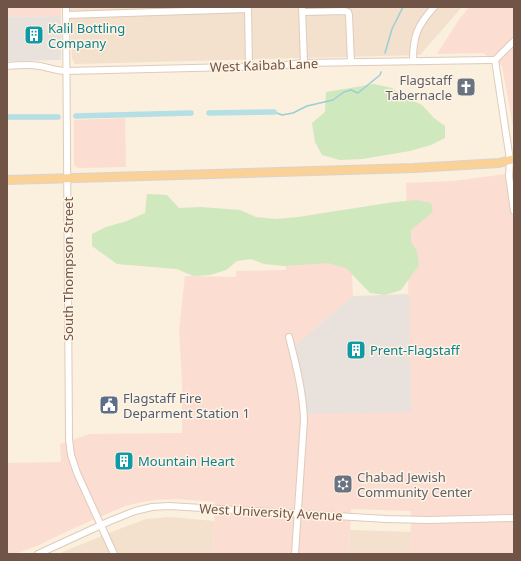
<svg xmlns="http://www.w3.org/2000/svg" width="521" height="561" font-family="'Noto Sans',sans-serif">
  <rect width="100%" height="100%" fill="#fbefde"/>
  <!-- residential -->
  <g fill="#f3e0cd">
    <polygon points="70,7 462,7 420,55 75,64 72,58"/>
    <polygon points="170,517 214,521 213,554 58,554 109,533 146,519"/>
    <polygon points="350,530 411,532 410,554 349,554"/>
  </g>
  <!-- commercial -->
  <g fill="#fcddd2">
    <polygon points="7,7 61,7 61,16 7,17"/>
    <polygon points="469,7 514,7 514,132 502,66 483,53 437,54 460,18"/>
    <polygon points="125,118 126,167 79,168 75,166 74,165 74,120"/>
    <polygon points="514,173 514,554 410,554 411,511 351,509 349,554 213,554 215,502 176,499 155,500 142,502 125,506 72,529 39,545 21,552 12,554 7,554 7,463 61,462 60,444 90,434 182,433 182,382 179,330 185,276 236,277 236,271 286,270 285,256 351,252 353,296 292,348 411,412 406,183 453,181"/>
  </g>
  <!-- industrial -->
  <g fill="#e9e1db">
    <polygon points="61,16 61,60 7,61 7,17"/>
    <polygon points="409,294 411,412 303,414 292,348 353,296"/>
  </g>
  <!-- green -->
  <g fill="#d0e8be">
    <polygon points="374,84 392,88 406,98 422,105 434,118 445,126 445,138 431,145 410,151 362,159 340,160 322,155 315,142 312,123 325,112 326,92"/>
    <polygon points="147,194 167,195 179,208 201,207 240,210 256,217 276,219 298,217 394,202 416,200 431,203 433,212 411,230 411,242 417,251 419,265 401,290 385,295 370,293 346,268 328,263 284,266 264,264 251,259 237,261 226,270 210,275 193,276 177,269 117,264 92,246 92,234 106,227 127,221 145,213"/>
  </g>
  <g fill="none" stroke-linecap="round" stroke-linejoin="round">
    <!-- stream -->
    <g stroke="#9bced5" stroke-width="1.5">
      <polyline points="385,53 392,29 403,7"/>
      <polyline points="274,112 282,115 293,113 307,106 333,100 344,92 351,90 358,93 380,75 381,72"/>
    </g>
    <!-- canal -->
    <g stroke="#b4dfe4" stroke-width="5.5">
      <polyline points="209,113 274,112"/>
      <polyline points="76,116 191,113"/>
      <polyline points="7,117 58,117"/>
    </g>
    <defs>
      <g id="minor">
        <polyline points="66,7 69,439 71,455 77,473 114,554"/>
        <polyline points="248,7 249,66"/>
        <polyline points="302,7 304,63"/>
        <polyline points="303,12 345,11 348,12 349,15 351,62"/>
        <polyline points="66,15 248,9"/>
        <polyline points="495,60 510,160 509,176 514,211"/>
        <path d="M413,61c0,-25 4,-35 21,-54"/>
        <path d="M7,66c11,-1 22,-2 33,0 10,2 16,5 26,5l209,-5 29,-3 185,-3h6l19,-19"/>
        <path d="M289,337c7,28 14,54 15,83l-9,134"/>
        <polyline points="38,554 110,521 135,511 152,507 169,506 386,519 428,520 514,518"/>
      </g>
      <polyline id="major" points="7,180 414,168 499,163 514,159"/>
    </defs>
    <!-- minor casing -->
    <use href="#minor" stroke="#dfcbbb" stroke-width="8"/>
    <!-- major casing -->
    <use href="#major" stroke="#dad3cf" stroke-width="10"/>
    <!-- minor -->
    <use href="#minor" stroke="#fff" stroke-width="6"/>
    <!-- major -->
    <use href="#major" stroke="#fad197" stroke-width="8"/>
  </g>
  <!-- icons -->
  <defs>
    <symbol id="building-square" viewBox="-11 -11 22 22"><rect x="-9" y="-9" width="18" height="18" rx="4" fill="#0f9aa8" stroke="#fff3e4"/><path d="M-4-6H4V6H1V3H-1V6H-4ZM-2.5-4.3h1.7v1.8h-1.7ZM.8-4.3h1.7v1.8H.8ZM-2.5-1h1.7V.8h-1.7ZM.8-1h1.7V.8H.8Z" fill="#fff"/></symbol>
    <symbol id="church-square" viewBox="-11 -11 22 22"><rect x="-9" y="-9" width="18" height="18" rx="4" fill="#6b7280" stroke="#fff3e4"/><path d="M-1.2-6h2.4v3.5h3.3v2.4h-3.3V6h-2.4V-.1h-3.3v-2.4h3.3Z" fill="#fff"/></symbol>
    <symbol id="civic-square" viewBox="-11 -11 22 22"><rect x="-9" y="-9" width="18" height="18" rx="4" fill="#5c6f8a" stroke="#fff3e4"/><path d="M-.6-6.5H3V-4.5H.6V-3L4-1V1h2V6H-6V1h2V-1L-.6-3ZM-1.2 2.5V6h2.4V2.5Z" fill="#fff"/></symbol>
    <symbol id="synagogue-square" viewBox="-11 -11 22 22"><rect x="-9" y="-9" width="18" height="18" rx="4" fill="#6b7280" stroke="#fff3e4"/><path d="M0-6.5L5.6 3.2H-5.6ZM0 6.5L5.6-3.2H-5.6Z" fill="#fff"/></symbol>
  </defs>
  <g fill-rule="evenodd">
    <use href="#building-square" x="23" y="24" width="22" height="22"/>
    <use href="#church-square" x="455" y="76" width="22" height="22"/>
    <use href="#building-square" x="345" y="339" width="22" height="22"/>
    <use href="#civic-square" x="98" y="394" width="22" height="22"/>
    <use href="#building-square" x="113" y="450" width="22" height="22"/>
    <use href="#synagogue-square" x="332" y="473" width="22" height="22"/>
  </g>
  <g text-anchor="middle" dominant-baseline="central" stroke-width="3" stroke-linejoin="round" paint-order="stroke">
    <!-- culture labels -->
    <g font-size="13" fill="#0d838f" stroke="#fff3e4" text-anchor="start">
      <text x="48" y="28">Kalil Bottling<tspan x="48" dy="15">Company</tspan></text>
      <text x="370" y="350">Prent-Flagstaff</text>
      <text x="138" y="461">Mountain Heart</text>
    </g>
    <!-- street labels -->
    <g font-size="13" fill="#705547" stroke="#fff3e4">
      <text transform="translate(264 65) rotate(-2)">West Kaibab Lane</text>
      <text transform="translate(68 269) rotate(-90)">South Thompson Street</text>
      <text transform="translate(271 512) rotate(3)">West University Avenue</text>
    </g>
    <!-- worship labels -->
    <g font-size="13" fill="#5b616d" stroke="#fff3e4" text-anchor="end">
      <text x="452" y="80">Flagstaff<tspan x="452" dy="15">Tabernacle</tspan></text>
      <text x="357" y="477" text-anchor="start">Chabad Jewish<tspan x="357" dy="15">Community Center</tspan></text>
    </g>
    <!-- service labels -->
    <g font-size="13" fill="#4e5e75" stroke="#fff3e4" text-anchor="start">
      <text x="123" y="398">Flagstaff Fire<tspan x="123" dy="15">Deparment Station 1</tspan></text>
    </g>
  </g>
  <!-- border -->
  <rect width="521" height="561" fill="none" stroke="#705547" stroke-width="16"/>
</svg>
